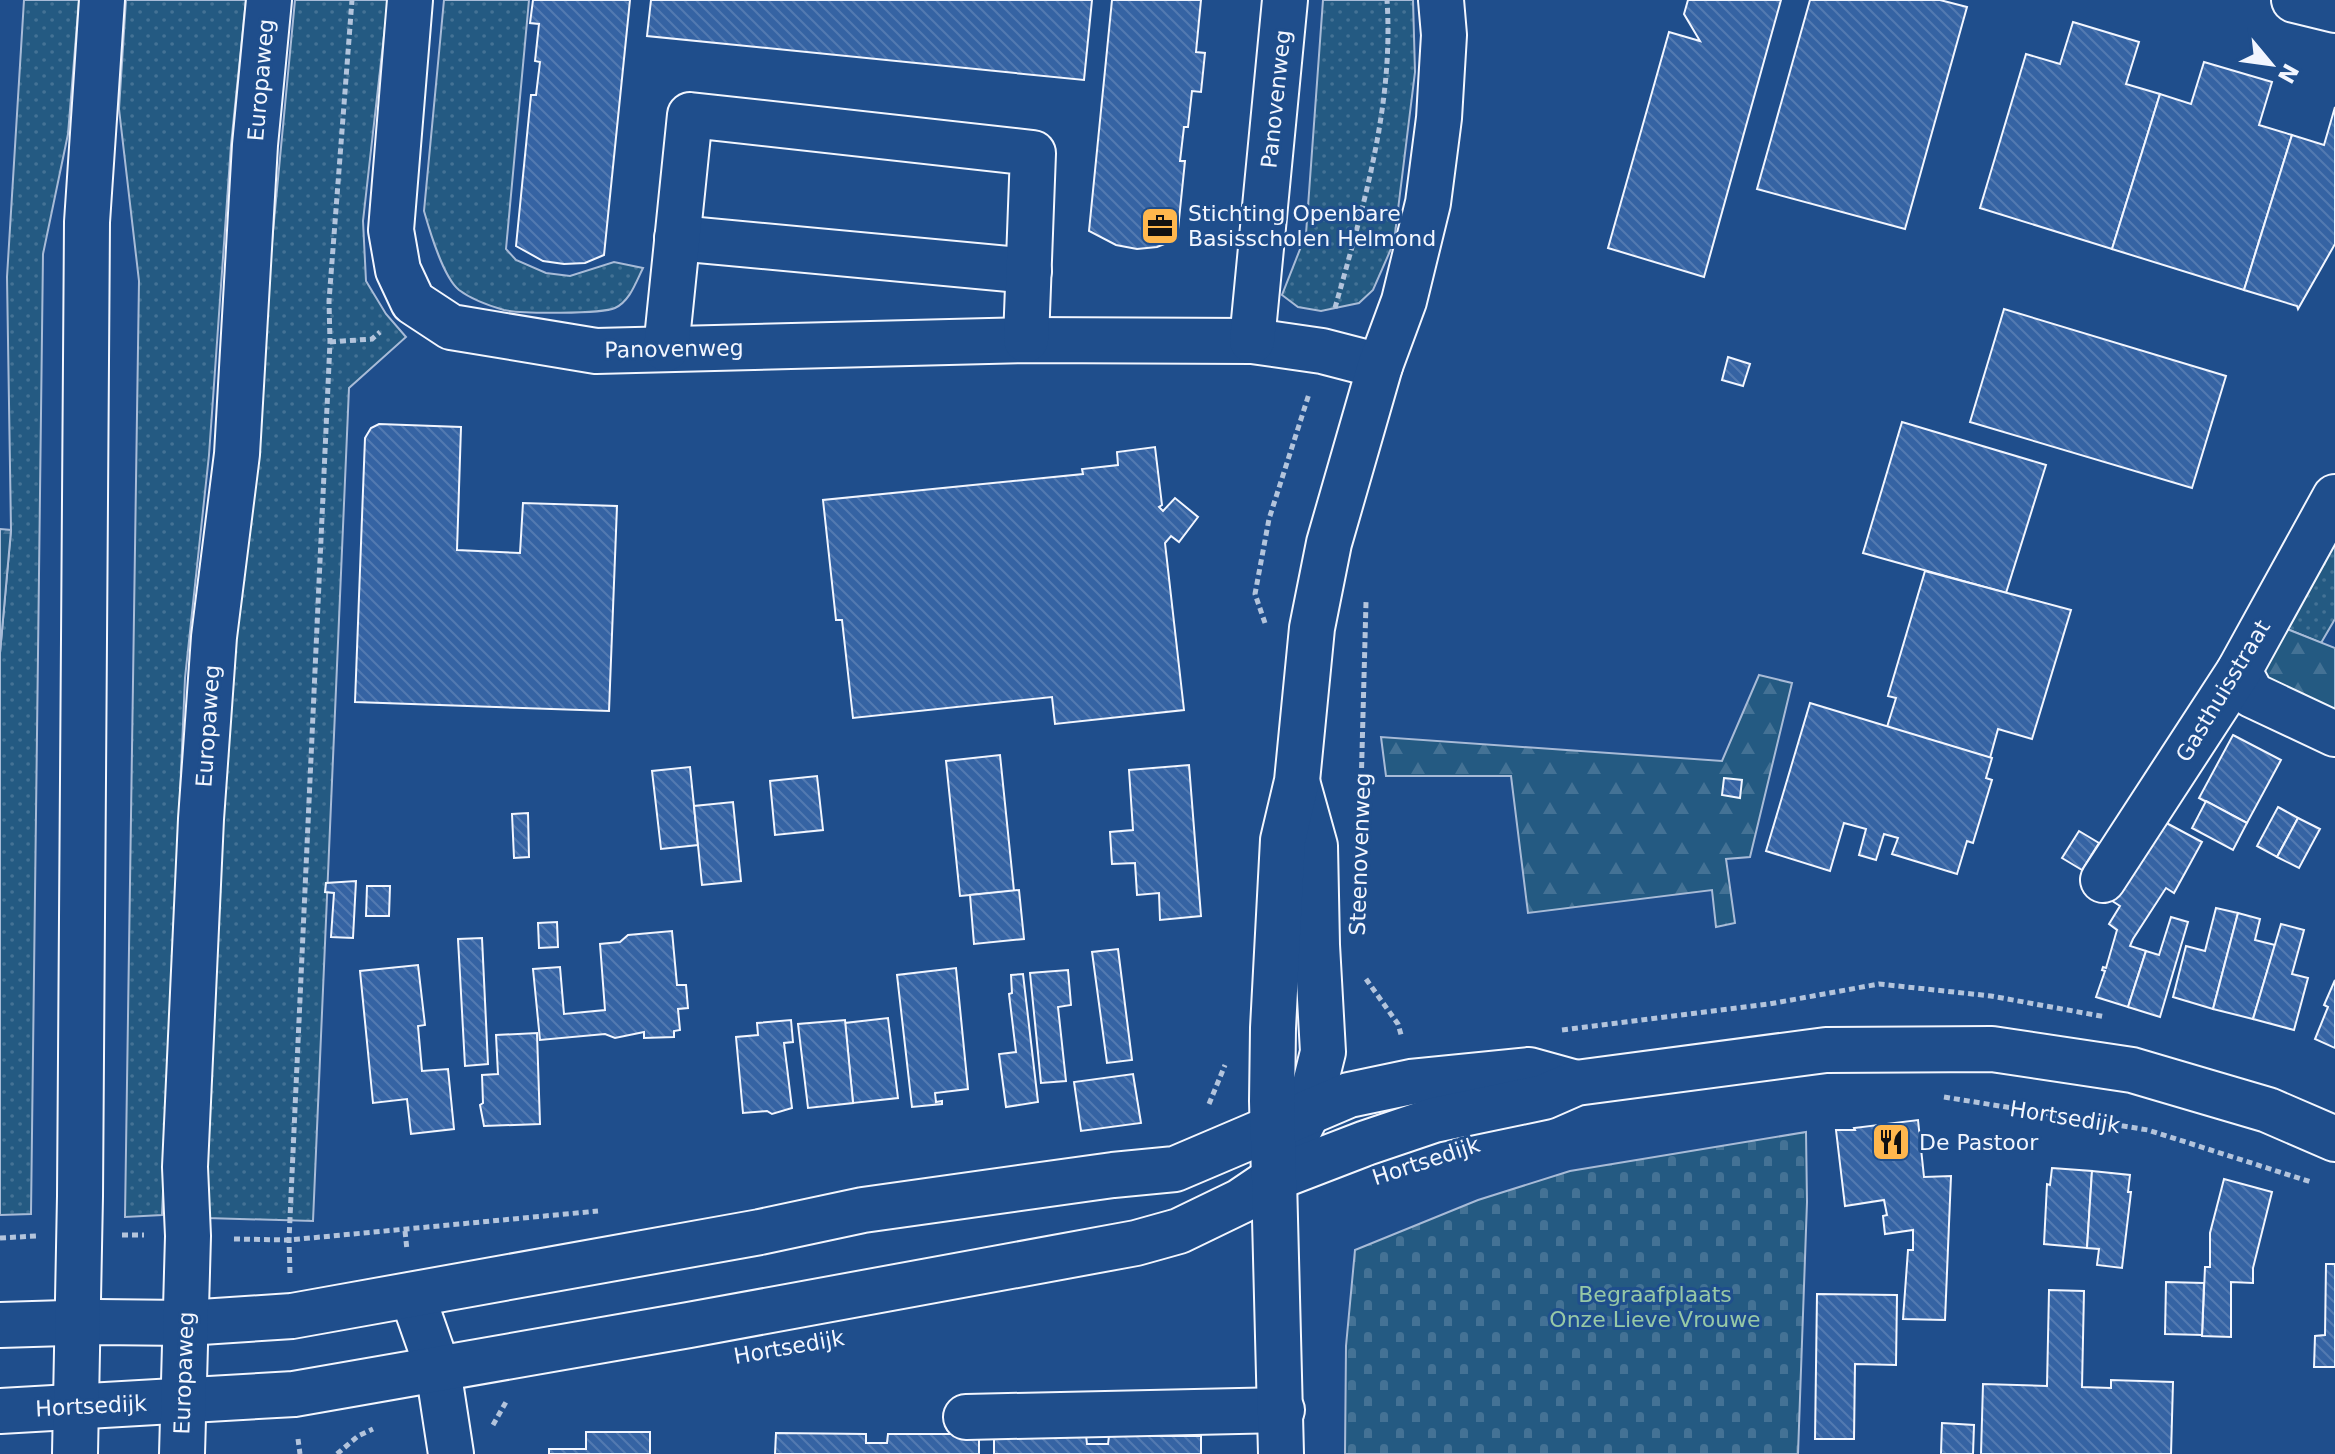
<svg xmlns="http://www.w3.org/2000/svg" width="2335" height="1454" font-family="'DejaVu Sans',sans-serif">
  <defs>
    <pattern id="grass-dots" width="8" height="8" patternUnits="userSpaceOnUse" patternTransform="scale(2)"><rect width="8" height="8" fill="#245a82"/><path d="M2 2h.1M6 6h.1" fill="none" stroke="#447295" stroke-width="1.8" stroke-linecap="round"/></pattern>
    <pattern id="forest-firs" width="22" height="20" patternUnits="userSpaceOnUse" patternTransform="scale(2)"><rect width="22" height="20" fill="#245a82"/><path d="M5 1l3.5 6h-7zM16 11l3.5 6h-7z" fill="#447295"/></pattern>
    <pattern id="cemetery-stones" width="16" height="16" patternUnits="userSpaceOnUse" patternTransform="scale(2)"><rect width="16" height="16" fill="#245a82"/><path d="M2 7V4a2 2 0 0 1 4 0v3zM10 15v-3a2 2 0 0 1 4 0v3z" fill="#447295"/></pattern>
    <pattern id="building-back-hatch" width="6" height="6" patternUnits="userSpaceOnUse" patternTransform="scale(2)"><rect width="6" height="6" fill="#3563a3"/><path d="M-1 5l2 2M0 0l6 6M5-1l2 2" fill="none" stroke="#537ab1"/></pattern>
  </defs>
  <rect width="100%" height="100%" fill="#1f4e8c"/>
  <!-- grass -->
  <g fill="url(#grass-dots)" stroke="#a8bbd7" stroke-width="2">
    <polygon points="24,0 79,0 68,134 43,254 31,1214 0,1215 0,653 11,530 7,277"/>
    <polygon points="126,0 246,0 231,145 209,455 185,678 162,1215 125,1217 139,281 119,109"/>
    <polygon points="295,0 388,0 363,221 366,281 386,314 406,337 349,388 313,1221 207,1218 205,1078 226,691 257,400"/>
    <path d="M444,0h85l-23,249 10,11 30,13 24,3 44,-14 29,6c-7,14 -13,33 -28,40 -13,6 -95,6 -111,2 -14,-4 -33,-11 -45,-20 -16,-13 -29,-58 -35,-79z"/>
    <polygon points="1323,0 1413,0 1415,72 1394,242 1373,290 1359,303 1321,311 1298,307 1282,295 1306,234"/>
    <polygon points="2335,525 2335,619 2321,643 2277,625"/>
  </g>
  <!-- forest -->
  <g fill="url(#forest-firs)" stroke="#a8bbd7" stroke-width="2">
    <polygon points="0,529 11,530 0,653"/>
    <polygon points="2277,625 2335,648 2335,717 2257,685"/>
    <polygon points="1759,675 1792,683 1750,857 1726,859 1735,923 1716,927 1712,890 1528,913 1511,776 1386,776 1381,737 1722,761"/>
  </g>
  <!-- cemetery -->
  <polygon fill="url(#cemetery-stones)" stroke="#a8bbd7" stroke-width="2" points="1806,1132 1807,1202 1798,1454 1345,1454 1346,1346 1355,1250 1478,1200 1570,1171"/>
  <!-- building -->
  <g fill="url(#building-back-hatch)" stroke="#f2f6ff" stroke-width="2">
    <polygon points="533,0 630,0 604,255 585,263 564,264 543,261 516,246 531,95 536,95 540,62 535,61 539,24 530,23"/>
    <polygon points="651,0 1092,0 1084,80 647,36"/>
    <polygon points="1112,0 1201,0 1196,52 1205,53 1201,92 1192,91 1188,127 1184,127 1180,161 1185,161 1177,239 1157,247 1137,249 1116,245 1089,231"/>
    <polygon points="1688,0 1781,0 1704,277 1608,248 1669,32 1700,41 1684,14"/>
    <polygon points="1810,0 1940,0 1967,7 1905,229 1757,189"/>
    <polygon points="2073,22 2139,42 2126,84 2160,94 2112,249 1980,208 2026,54 2060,64"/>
    <polygon points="2204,62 2272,82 2259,125 2292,135 2244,290 2112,249 2160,94 2191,104"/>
    <polygon points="2335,107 2335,244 2298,309 2297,306 2244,290 2292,135 2324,145"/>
    <polygon points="2004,309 2226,376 2192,488 1970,422"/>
    <polygon points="1728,357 1750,364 1743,386 1722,380"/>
    <polygon points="1902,422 2046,465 2006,593 1863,553"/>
    <polygon points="379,424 461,427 457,550 520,553 523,503 617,506 609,711 355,702 365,438 371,428"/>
    <polygon points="1155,447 1162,505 1159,507 1163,511 1175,498 1198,517 1179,542 1171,536 1165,543 1184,710 1055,724 1052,697 853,718 842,620 836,620 823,500 1083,474 1082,469 1118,465 1117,452"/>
    <polygon points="1925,571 2071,610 2032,739 1998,729 1990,758 1887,727 1896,698 1888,696"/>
    <polygon points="1810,703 1992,758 1986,778 1992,780 1973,843 1967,841 1957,874 1892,854 1898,838 1884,834 1876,860 1859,855 1866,829 1844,823 1830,871 1766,851"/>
    <polygon points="2233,735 2281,760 2247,823 2199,798"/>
    <polygon points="1000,755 1014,891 960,896 946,761"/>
    <polygon points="1189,765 1201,916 1160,920 1159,893 1137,895 1135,863 1112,864 1110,832 1133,830 1129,770"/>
    <polygon points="690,767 698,845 661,849 652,771"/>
    <polygon points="817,776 823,830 775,835 770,781"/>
    <polygon points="1724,778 1742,780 1740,798 1722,795"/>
    <polygon points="2206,801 2247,823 2233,850 2192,828"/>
    <polygon points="733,802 741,881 702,885 694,806"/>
    <polygon points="2278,807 2298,818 2277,857 2257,846"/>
    <polygon points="528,813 529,857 514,858 512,814"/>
    <polygon points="2298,818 2320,829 2299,868 2277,857"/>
    <polygon points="2159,819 2202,842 2174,893 2166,888 2133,939 2130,946 2146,951 2128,1007 2096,997 2105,971 2102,970 2103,967 2106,968 2117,930 2109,924 2120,906 2106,897"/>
    <polygon points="2079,831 2099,843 2082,870 2062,858"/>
    <polygon points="356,881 353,938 331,937 334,893 325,892 326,883"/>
    <polygon points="367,886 390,886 389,916 366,916"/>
    <polygon points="1019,890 1024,939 974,944 970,895"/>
    <polygon points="2216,908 2238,913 2213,1009 2173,997 2186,946 2205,951"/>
    <polygon points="2238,913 2260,919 2255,940 2275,945 2253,1019 2213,1009"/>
    <polygon points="2171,917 2188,922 2160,1017 2128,1007 2146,951 2159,955"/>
    <polygon points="557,922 558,947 539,948 538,923"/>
    <polygon points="2281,924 2304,930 2292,974 2308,978 2294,1030 2253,1019"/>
    <polygon points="672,931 677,985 686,985 688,1008 678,1009 680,1030 674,1031 674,1037 644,1038 644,1032 615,1038 605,1034 540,1040 533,969 560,967 564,1014 605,1010 600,944 620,942 628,935"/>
    <polygon points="482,938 488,1064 465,1066 458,939"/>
    <polygon points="1118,949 1132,1060 1107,1063 1092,952"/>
    <polygon points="418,965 425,1025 418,1026 422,1071 448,1069 454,1129 411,1134 407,1099 373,1103 360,971"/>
    <polygon points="956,968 968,1089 935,1093 936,1102 942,1101 942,1104 912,1107 897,975"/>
    <polygon points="1068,970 1071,1005 1058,1007 1066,1081 1041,1083 1030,973"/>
    <polygon points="1023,974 1038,1102 1006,1107 999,1054 1016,1052 1009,994 1012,993 1011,975"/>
    <polygon points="2335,980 2335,1048 2315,1039 2328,1007 2324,1005"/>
    <polygon points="888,1018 898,1098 853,1103 845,1023"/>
    <polygon points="791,1020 793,1042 784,1043 792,1108 772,1114 767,1111 743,1113 736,1037 758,1035 757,1023"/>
    <polygon points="845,1020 853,1103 808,1108 798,1024"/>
    <polygon points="537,1033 540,1124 484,1126 480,1105 483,1103 482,1075 498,1074 496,1035"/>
    <polygon points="1133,1074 1141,1123 1081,1131 1074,1082"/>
    <polygon points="1918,1120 1924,1177 1951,1176 1945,1320 1903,1319 1908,1250 1913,1250 1913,1230 1885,1234 1883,1216 1887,1215 1884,1200 1845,1206 1836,1130 1855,1130 1854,1128"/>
    <polygon points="2052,1168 2092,1171 2087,1248 2044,1244 2047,1184 2050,1185"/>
    <polygon points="2092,1171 2130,1175 2128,1192 2131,1192 2122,1268 2097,1265 2099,1249 2087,1248"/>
    <polygon points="2224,1179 2272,1192 2253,1268 2253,1283 2231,1282 2231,1337 2202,1336 2205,1267 2210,1267 2210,1233"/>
    <polygon points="2326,1264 2335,1264 2335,1367 2314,1367 2315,1336 2325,1335"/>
    <polygon points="2166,1282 2204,1283 2202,1335 2165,1334"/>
    <polygon points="2049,1290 2084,1291 2082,1387 2111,1388 2111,1380 2173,1382 2171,1454 1981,1454 1983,1384 2047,1386"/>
    <polygon points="1817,1294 1897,1295 1896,1365 1855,1364 1854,1439 1815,1439"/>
    <polygon points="1942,1423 1974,1425 1973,1454 1941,1454"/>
    <polygon points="586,1432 650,1432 650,1454 549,1454 549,1449 586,1449"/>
    <polygon points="776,1433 866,1434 866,1443 887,1443 888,1434 983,1434 979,1437 979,1454 775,1454"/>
    <polygon points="1086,1435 1087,1444 1108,1444 1109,1436 1201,1436 1201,1454 994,1454 994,1437"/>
  </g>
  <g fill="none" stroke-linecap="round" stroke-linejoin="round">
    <defs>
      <g id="minor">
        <polyline points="410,0 391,230 398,270 413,302 451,327 596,351 1026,340 1252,341 1322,351 1380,366"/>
        <polyline points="2294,0 2335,10"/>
        <polyline points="677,238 1029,271"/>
        <polyline points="1252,341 1285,0"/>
        <polyline points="666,349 690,115 1033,153 1026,340"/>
        <polyline points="2239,671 2252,695 2335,734"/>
        <polyline points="1298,785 1315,846 1317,945 1323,1052 1308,1112 1299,1130"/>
        <polyline points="2103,880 2239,671 2335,497"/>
        <polyline points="412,1295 438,1369 451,1454"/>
        <polyline points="0,1325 98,1322 186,1323 292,1316 760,1232 863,1210 1113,1175 1175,1169 1349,1095 1411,1082 1529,1070 1576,1083"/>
        <polyline points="0,1411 294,1394 689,1325 1136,1243 1179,1231 1241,1201 1275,1178 1366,1143 1434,1120 1544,1097 1576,1083 1826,1050 1992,1049 2132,1070 2268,1110 2335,1139"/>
        <polyline points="966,1417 1282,1410"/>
        <polyline points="1281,1454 1272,1101 1273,1028 1283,840 1297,781 1312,628 1329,543 1380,366 1404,301 1428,203 1439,118 1444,35 1441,0"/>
      </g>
      <g id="major">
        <polyline points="75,1454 80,1196 87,222 102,0"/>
        <polyline points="182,1454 188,1236 185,1167 201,819 214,637 237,454 255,145 269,0"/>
      </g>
    </defs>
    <!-- minor casing -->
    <use href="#minor" stroke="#f2f6ff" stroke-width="48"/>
    <!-- major casing -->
    <use href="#major" stroke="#f2f6ff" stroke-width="48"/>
    <!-- path -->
    <g stroke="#b3c4dc" stroke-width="5" stroke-dasharray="6 4" stroke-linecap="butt">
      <path d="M1335,308c28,-100 59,-203 52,-308"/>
      <polyline points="330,342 372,339 380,332"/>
      <polyline points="1265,623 1255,594 1269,519 1309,394"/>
      <polyline points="1360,828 1366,602"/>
      <polyline points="1366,979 1398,1024 1402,1038"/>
      <polyline points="1562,1030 1769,1004 1879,984 1991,996 2106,1017"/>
      <polyline points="1944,1097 2148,1130 2311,1182"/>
      <polyline points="1209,1104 1225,1065"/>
      <polyline points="405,1231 407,1250"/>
      <polyline points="122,1235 144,1235"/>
      <polyline points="0,1238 36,1236"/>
      <polyline points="234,1239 289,1240 598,1211"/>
      <polyline points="290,1273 289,1240 330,342 329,301 352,0"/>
      <polyline points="493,1425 506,1402"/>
      <polyline points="298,1439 300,1454"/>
      <polyline points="337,1454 358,1436 373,1429"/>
    </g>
    <!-- minor -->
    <use href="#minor" stroke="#1f4e8c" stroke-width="44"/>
    <!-- major -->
    <use href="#major" stroke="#1f4e8c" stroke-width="44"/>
  </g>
  <!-- icons -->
  <defs>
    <symbol id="office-square" viewBox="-11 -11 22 22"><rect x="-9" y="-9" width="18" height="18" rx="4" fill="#ffb74d" stroke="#1f4e8c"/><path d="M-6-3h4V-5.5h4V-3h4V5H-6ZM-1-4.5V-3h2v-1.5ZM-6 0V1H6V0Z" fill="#111"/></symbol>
    <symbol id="restaurant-square" viewBox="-11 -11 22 22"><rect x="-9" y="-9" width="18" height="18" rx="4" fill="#ffb74d" stroke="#1f4e8c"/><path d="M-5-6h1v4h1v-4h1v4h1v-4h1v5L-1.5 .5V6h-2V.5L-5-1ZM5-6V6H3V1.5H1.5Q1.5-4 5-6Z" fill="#111"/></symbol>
  </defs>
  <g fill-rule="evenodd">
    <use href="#office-square" x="1138" y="204" width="44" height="44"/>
    <use href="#restaurant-square" x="1869" y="1120" width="44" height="44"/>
  </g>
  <g text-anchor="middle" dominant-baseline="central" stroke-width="6" stroke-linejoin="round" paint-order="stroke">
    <!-- street labels -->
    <g font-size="22" fill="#f2f6ff" stroke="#1f4e8c">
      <text transform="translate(261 80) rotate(-85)">Europaweg</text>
      <text transform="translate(1276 99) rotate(-84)">Panovenweg</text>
      <text transform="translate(674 349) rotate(-1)">Panovenweg</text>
      <text transform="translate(2223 691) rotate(-59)">Gasthuisstraat</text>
      <text transform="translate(208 726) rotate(-86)">Europaweg</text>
      <text transform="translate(1360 854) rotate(-88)">Steenovenweg</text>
      <text transform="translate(2065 1117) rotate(9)">Hortsedijk</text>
      <text transform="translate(1426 1161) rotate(-18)">Hortsedijk</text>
      <text transform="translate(789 1347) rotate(-10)">Hortsedijk</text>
      <text transform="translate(184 1373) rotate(-88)">Europaweg</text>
      <text transform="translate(91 1406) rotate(-3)">Hortsedijk</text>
    </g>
    <!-- poi labels -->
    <g font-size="22" fill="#f2f6ff" stroke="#1f4e8c" text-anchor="start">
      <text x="1188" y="213">Stichting Openbare<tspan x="1188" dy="25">Basisscholen Helmond</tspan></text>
      <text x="1919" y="1142">De Pastoor</text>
    </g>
    <!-- park labels -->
    <g font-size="22" fill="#97c8a6" stroke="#1f4e8c">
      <text x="1655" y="1294">Begraafplaats<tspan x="1655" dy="25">Onze Lieve Vrouwe</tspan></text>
    </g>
  </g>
  <!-- north arrow -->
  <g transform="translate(2271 64) rotate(119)" stroke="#1f4e8c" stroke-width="6" paint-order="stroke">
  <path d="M0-6L14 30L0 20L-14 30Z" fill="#f2f6ff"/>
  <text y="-12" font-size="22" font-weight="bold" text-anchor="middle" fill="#f2f6ff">N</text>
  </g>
</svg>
